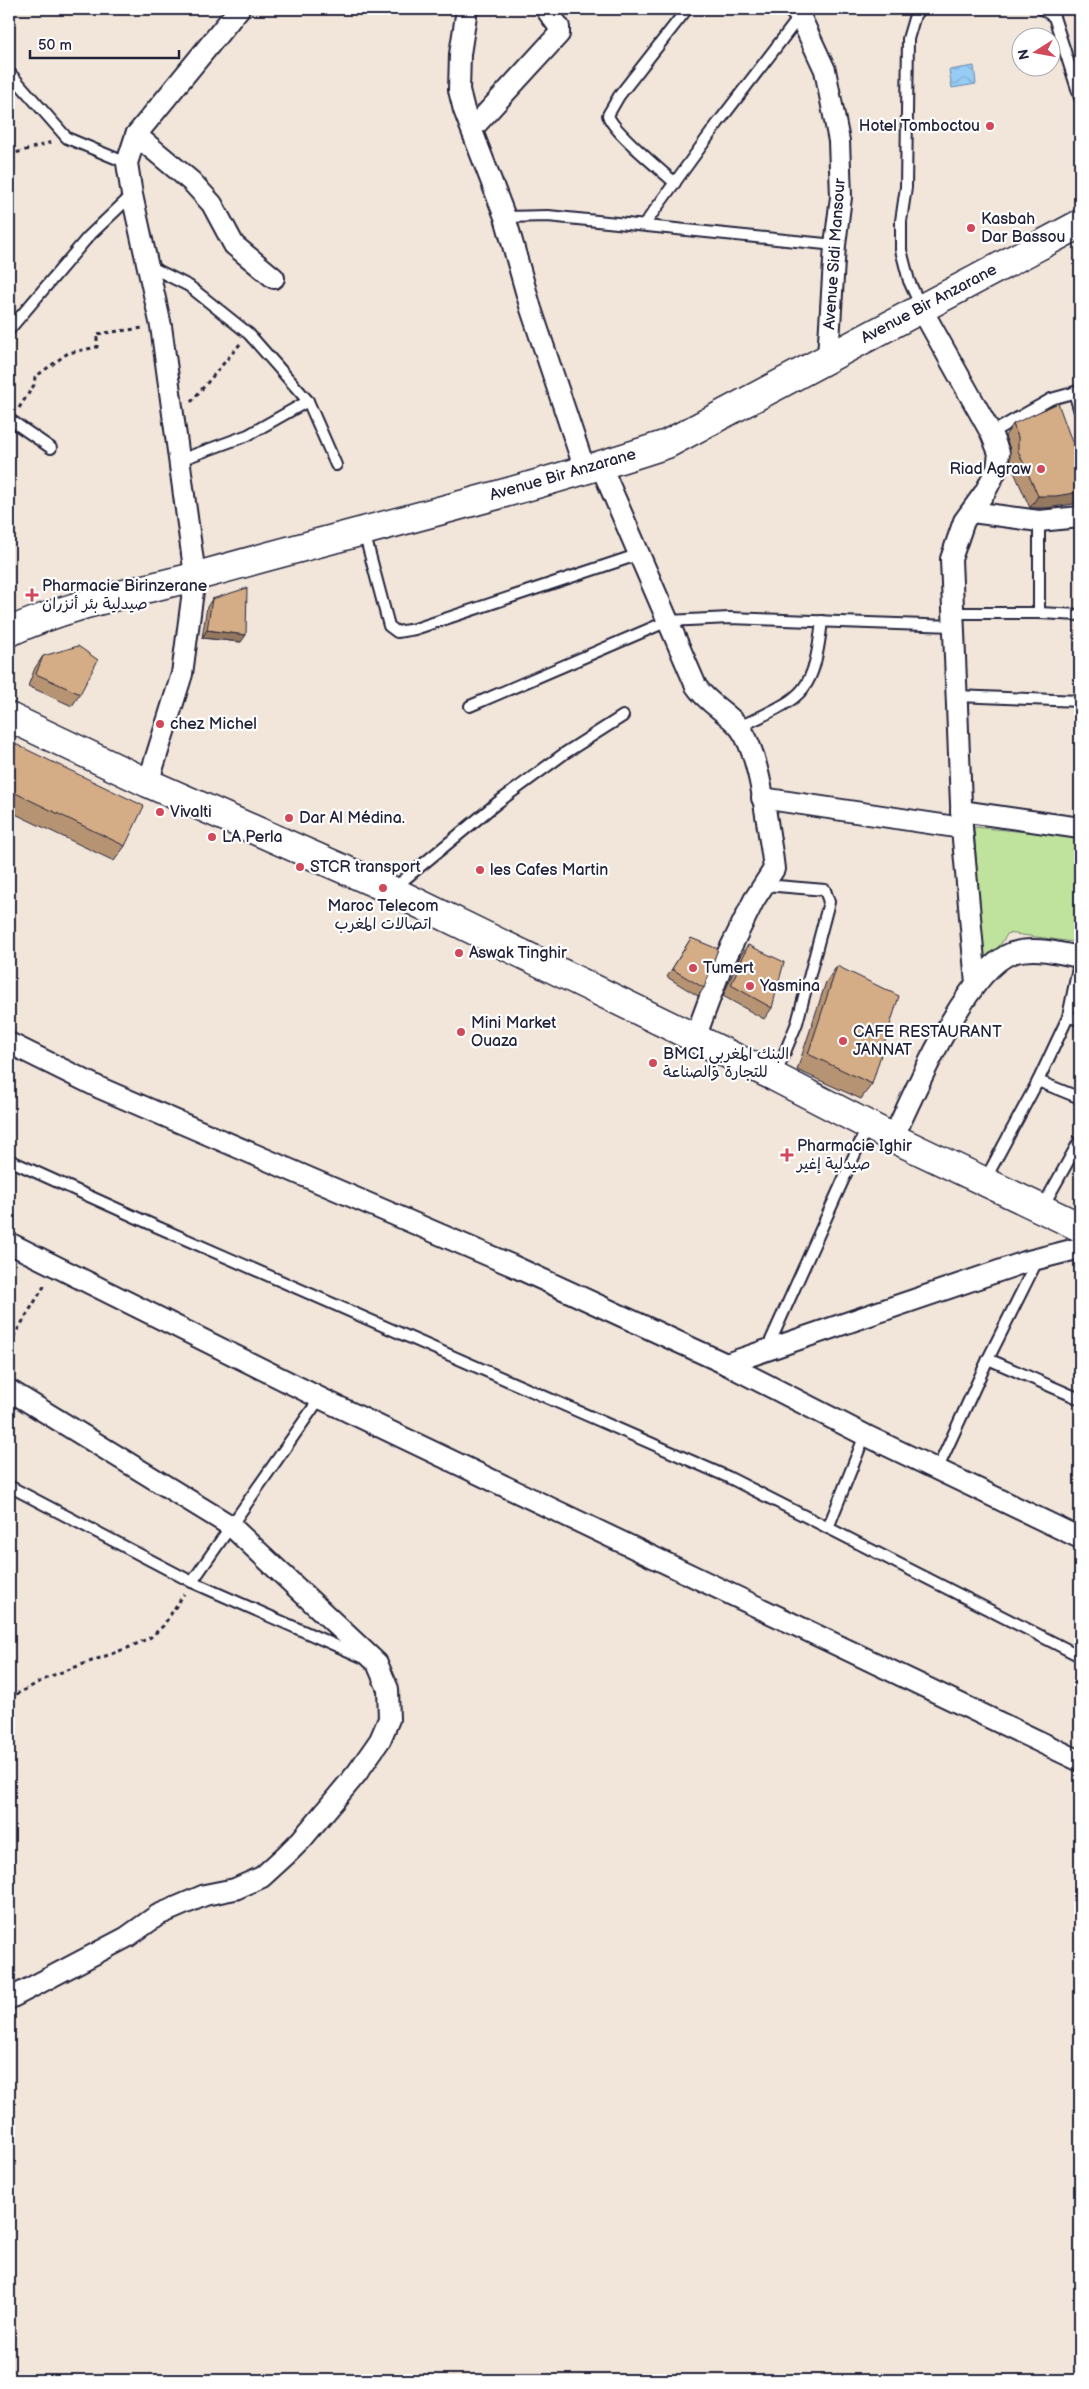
<svg xmlns="http://www.w3.org/2000/svg" width="1089" height="2389" font-family="'Balsamiq Sans','Playpen Sans Arabic',sans-serif">
  <defs>
    <pattern id="water-waves" width="16" height="10" patternUnits="userSpaceOnUse" patternTransform="scale(1.25)"><rect width="16" height="10" fill="#97ccf5"/><path d="M0 5q4-4 8 0t8 0" fill="none" stroke="#82afd3"/></pattern>
  </defs>
  <rect width="100%" height="100%" fill="#f2e6db"/>
  <filter id="ink" filterUnits="userSpaceOnUse"><feTurbulence type="fractalNoise" baseFrequency=".02" numOctaves="2"/><feDisplacementMap in="SourceGraphic" scale="10" xChannelSelector="R" yChannelSelector="G"/><feConvolveMatrix kernelMatrix="1 2 1 2 8 2 1 2 1" color-interpolation-filters="sRGB"/></filter>
  <g filter="url(#ink)">
    <!-- green -->
    <polygon fill="#bfe39d" stroke="#70826c" points="974,827 1080,837 1080,943 1008,933 994,954 983,959"/>
    <!-- water -->
    <polygon fill="url(#water-waves)" stroke="#6888ab" points="974,66 976,84 952,88 949,70"/>
    <g fill="none" stroke-linecap="round" stroke-linejoin="round">
      <defs>
        <g id="lane">
          <polyline points="920,9 915,15 908,39 906,187 901,221 901,250 909,281 921,307"/>
          <polyline points="1042,9 1054,17 1080,98"/>
          <polyline points="9,72 67,138 127,163"/>
          <path d="M675,183c-15,-14 -63,-52 -67,-68l11,-19 68,-87"/>
          <polyline points="505,217 548,216 835,245"/>
          <polyline points="644,225 718,123 800,16"/>
          <polyline points="149,266 189,286 249,334 308,401 336,465"/>
          <polyline points="9,330 88,237 132,195"/>
          <polyline points="1074,392 1080,412"/>
          <polyline points="9,419 51,448"/>
          <polyline points="991,433 1051,399 1080,391"/>
          <polyline points="180,460 248,435 308,401"/>
          <polyline points="364,532 389,626 397,632 415,629 640,554"/>
          <polyline points="954,613 1039,613 1039,521"/>
          <polyline points="1039,613 1080,615"/>
          <polyline points="957,696 1080,701"/>
          <polyline points="470,706 668,621 730,618 953,626"/>
          <path d="M739,727c65,-31 74,-31 83,-106"/>
          <polyline points="765,885 825,890 829,902 797,1023 775,1076"/>
          <polyline points="394,888 497,803 565,753 623,716"/>
          <polyline points="1068,1017 1080,958"/>
          <polyline points="1038,1081 1080,1098"/>
          <polyline points="9,1160 153,1225 728,1477 1080,1656"/>
          <polyline points="985,1180 1038,1081 1068,1017 1080,1020"/>
          <polyline points="1042,1208 1080,1140"/>
          <polyline points="767,1349 868,1125"/>
          <polyline points="988,1359 1080,1399"/>
          <polyline points="937,1470 988,1359 1038,1259"/>
          <polyline points="9,1486 192,1582 362,1657"/>
          <polyline points="828,1528 865,1435"/>
          <polyline points="192,1582 320,1398"/>
        </g>
        <g id="street">
          <polyline points="467,9 460,54 459,90 464,110 505,217 531,309 585,470"/>
          <polyline points="794,9 800,16 825,70 839,141 841,197 835,245 828,357"/>
          <polyline points="472,129 559,34 559,27 546,9"/>
          <polyline points="136,135 192,182 212,204 234,245 274,278"/>
          <polyline points="921,308 991,433 999,453 997,469 985,492 964,521 951,559 962,828"/>
          <path d="M601,466l95,220c11,17 31,26 44,42 20,26 26,91 32,125l2,16 -20,31 -32,65 -27,73"/>
          <polyline points="972,512 1039,521 1080,517"/>
          <polyline points="148,783 182,674 195,576 161,326 132,195 127,163 136,135 239,9"/>
          <polyline points="762,798 962,828 976,983"/>
          <polyline points="961,811 1080,828"/>
          <polyline points="9,1043 100,1088 511,1265 726,1364 865,1435 1080,1538"/>
          <path d="M893,1138c21,-44 73,-168 119,-185 22,-7 46,0 68,4"/>
          <polyline points="9,1243 320,1398 1080,1761"/>
          <polyline points="726,1364 1025,1262 1080,1248"/>
          <polyline points="9,1390 231,1526 377,1663 388,1689 389,1719 380,1740 357,1773 302,1839 286,1855 262,1877 235,1889 205,1895 158,1915 127,1937 9,1999"/>
        </g>
        <path id="secondary" d="M9,632c62,-29 133,-41 199,-59 153,-43 308,-79 459,-129l413,-220"/>
        <polyline id="primary" points="9,717 148,783 391,890 775,1077 893,1138 1080,1227"/>
      </defs>
      <!-- lane casing -->
      <use href="#lane" stroke="#22223b" stroke-width="14"/>
      <!-- street casing -->
      <use href="#street" stroke="#22223b" stroke-width="24"/>
      <!-- secondary casing -->
      <use href="#secondary" stroke="#22223b" stroke-width="31"/>
      <!-- primary casing -->
      <use href="#primary" stroke="#22223b" stroke-width="31"/>
      <!-- path -->
      <g stroke="#22223b" stroke-width="3" stroke-dasharray="4 4" stroke-linecap="butt">
        <polyline points="9,155 52,142"/>
        <polyline points="191,402 240,344"/>
        <polyline points="19,408 34,385 35,377 68,353 97,347 97,334 143,328"/>
        <polyline points="9,1344 46,1283"/>
        <polyline points="9,1698 51,1676 130,1647 151,1637 163,1626 184,1594"/>
      </g>
      <!-- lane -->
      <use href="#lane" stroke="#fff" stroke-width="10"/>
      <!-- street -->
      <use href="#street" stroke="#fff" stroke-width="20"/>
      <!-- secondary -->
      <use href="#secondary" stroke="#fff" stroke-width="28"/>
      <!-- primary -->
      <use href="#primary" stroke="#fff" stroke-width="28"/>
    </g>
    <!-- wall -->
    <g fill="#b69473" stroke="#22223b">
      <polygon points="1013,424 1047,508 1030,508 1010,463 1010,449 1005,436"/>
      <polygon points="212,599 241,642 202,638 207,607"/>
      <polygon points="43,656 80,694 72,706 28,686 35,668"/>
      <polygon points="9,741 125,846 114,861 9,811"/>
      <polygon points="691,938 704,988 698,996 667,977"/>
      <polygon points="748,945 772,1008 764,1019 723,996 740,956"/>
      <polygon points="837,966 872,1084 861,1099 797,1070 826,982"/>
    </g>
    <!-- shaded-wall -->
    <g fill="#94785e" stroke="#22223b">
      <polygon points="1080,492 1080,503 1047,508 1030,508 1038,496"/>
      <polygon points="207,630 246,635 241,642 202,638"/>
    </g>
    <!-- building -->
    <g fill="#d4ac86" stroke="#22223b">
      <polygon points="1058,403 1080,464 1080,492 1056,496 1038,496 1018,451 1018,437 1013,424"/>
      <polygon points="247,588 246,635 207,630 212,599"/>
      <polygon points="78,646 98,660 80,694 36,674 43,656"/>
      <polygon points="9,741 144,806 125,846 9,790"/>
      <polygon points="691,938 718,949 704,988 672,969"/>
      <polygon points="748,945 784,962 772,1008 731,985"/>
      <polygon points="837,966 899,996 872,1084 808,1054"/>
    </g>
  </g>
  <!-- markers -->
  <g fill="#d1495b" stroke="#fff" stroke-width="2">
    <circle cx="990" cy="126" r="5"/>
    <circle cx="971" cy="228" r="5"/>
    <circle cx="1041" cy="469" r="5"/>
    <path d="M29.5 587.5h5v5h5v5h-5v5h-5v-5h-5v-5h5z"/>
    <circle cx="160" cy="724" r="5"/>
    <circle cx="160" cy="812" r="5"/>
    <circle cx="289" cy="818" r="5"/>
    <circle cx="212" cy="837" r="5"/>
    <circle cx="300" cy="867" r="5"/>
    <circle cx="480" cy="870" r="5"/>
    <circle cx="383" cy="888" r="5"/>
    <circle cx="459" cy="953" r="5"/>
    <circle cx="693" cy="968" r="5"/>
    <circle cx="750" cy="986" r="5"/>
    <circle cx="461" cy="1032" r="5"/>
    <circle cx="843" cy="1041" r="5"/>
    <circle cx="653" cy="1063" r="5"/>
    <path d="M784.5 1147.5h5v5h5v5h-5v5h-5v-5h-5v-5h5z"/>
  </g>
  <g text-anchor="middle" dominant-baseline="central" stroke-width="4.5" stroke-linejoin="round" paint-order="stroke">
    <!-- poi labels -->
    <g font-size="16" fill="#22223b" stroke="#fff" text-anchor="start">
      <text x="980" y="126" text-anchor="end">Hotel Tomboctou</text>
      <text x="981" y="219">Kasbah<tspan x="981" dy="18">Dar Bassou</tspan></text>
      <text x="1031" y="469" text-anchor="end">Riad Agraw</text>
      <text x="42" y="586">Pharmacie Birinzerane<tspan x="42" dy="18">صيدلية بئر أنزران</tspan></text>
      <text x="170" y="724">chez Michel</text>
      <text x="170" y="812">Vivalti</text>
      <text x="299" y="818">Dar Al Médina.</text>
      <text x="222" y="837">LA Perla</text>
      <text x="310" y="867">STCR transport</text>
      <text x="490" y="870">les Cafes Martin</text>
      <text x="383" y="906" text-anchor="middle">Maroc Telecom<tspan x="383" dy="18">اتصالات المغرب</tspan></text>
      <text x="469" y="953">Aswak Tinghir</text>
      <text x="703" y="968">Tumert</text>
      <text x="760" y="986">Yasmina</text>
      <text x="471" y="1023">Mini Market<tspan x="471" dy="18">Ouaza</tspan></text>
      <text x="853" y="1032">CAFE RESTAURANT<tspan x="853" dy="18">JANNAT</tspan></text>
      <text x="663" y="1054">BMCI البنك المغربي<tspan x="663" dy="18">للتجارة والصناعة</tspan></text>
      <text x="797" y="1146">Pharmacie Ighir<tspan x="797" dy="18">صيدلية إغير</tspan></text>
    </g>
    <!-- street labels -->
    <g font-size="16" fill="#22223b" stroke="#fff">
      <text transform="translate(835 254) rotate(-86)">Avenue Sidi Mansour</text>
      <text transform="translate(929 304) rotate(-28)">Avenue Bir Anzarane</text>
      <text transform="translate(563 475) rotate(-16)">Avenue Bir Anzarane</text>
    </g>
  </g>
  <!-- margin -->
  <rect width="1089" height="2389" fill="none" stroke="#fff" stroke-width="30"/>
  <rect x="15" y="15" width="1059" height="2359" fill="none" stroke="#22223b" stroke-width="2" filter="url(#ink)"/>
  <!-- north arrow -->
  <g transform="translate(1036 52) rotate(259)"><circle r="24" fill="#ffffff" stroke="#a7a7b1"/>
  <path d="M0-4L9 19L0 12L-9 19Z" fill="#d1495b"/>
  <text y="-8" font-size="14" font-weight="bold" text-anchor="middle" fill="#22223b">N</text>
  </g>
  <!-- scale -->
  <path d="M30 50v8h149v-8" fill="none" stroke="#22223b" stroke-width="2.5"/>
  <text x="38" y="50" font-size="15" fill="#22223b" stroke="#ffffff" stroke-width="4" paint-order="stroke">50 m</text>
</svg>
